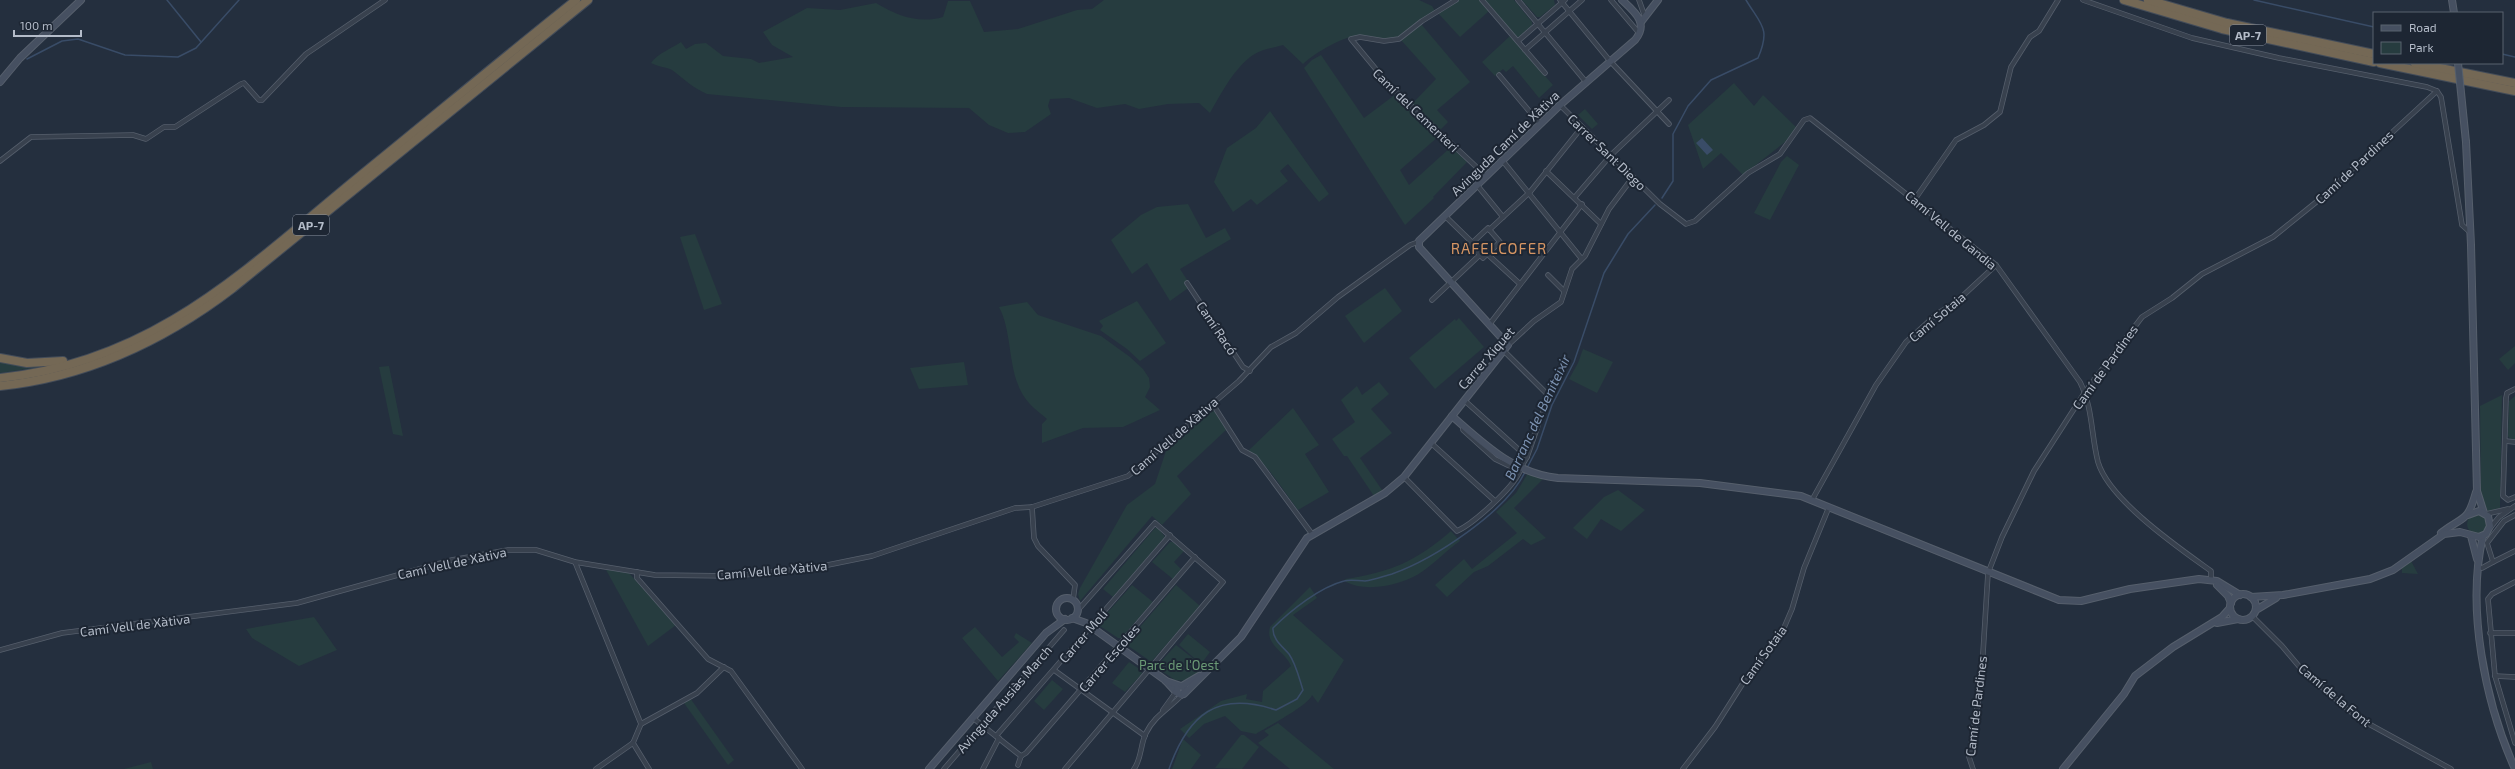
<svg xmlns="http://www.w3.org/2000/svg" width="2515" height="769" font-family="'Exo 2',sans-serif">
  <rect width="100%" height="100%" fill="#242f3e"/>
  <!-- green -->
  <g fill="#263c3f">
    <path d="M1104,0h315l13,6 3,5c-11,8 -23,20 -35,26 -12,5 -25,-1 -37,-2 -16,-1 -49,18 -60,29l-20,-19c-10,3 -21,4 -30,10 -19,13 -32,39 -43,58l-11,-10 -31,1 -29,5 -14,-5 -28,4 -28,-10 -19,1 -2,7 3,8 -26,18 -17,1 -19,-8 -20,-17 -128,-1 -134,-13c-14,-6 -23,-15 -35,-24 -5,-3 -14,-3 -21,-7 7,-10 20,-14 30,-21l5,7 9,-5 11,-1 17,13 28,3 8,4 34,-6 -21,-12 -9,-13 44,-24 33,2 36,-7c22,13 42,21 67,14l5,-16h22l14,31 34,-3 59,-19 15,-1z"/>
    <polygon points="1458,0 1479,0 1489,11 1460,37 1438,13"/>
    <polygon points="1484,0 1514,0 1532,22 1532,25 1519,37 1516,36"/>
    <polygon points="1522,0 1554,0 1555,5 1540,17 1537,17"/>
    <polygon points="1421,24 1470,82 1437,110 1448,122 1439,131 1411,105 1436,79 1401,40"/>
    <polygon points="1510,36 1553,85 1539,98 1513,66 1506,72 1503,69 1495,76 1482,62"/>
    <polygon points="1321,55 1364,118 1396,94 1439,136 1400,170 1409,185 1451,147 1467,162 1433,197 1434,198 1405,225 1304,68 1312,60"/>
    <polygon points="1734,83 1754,106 1763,95 1797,128 1785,142 1743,175 1721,153 1703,169 1688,125"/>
    <polygon points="1585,109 1598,124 1592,129 1578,115"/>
    <polygon points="1270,111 1329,194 1319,202 1288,164 1280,171 1288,181 1257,205 1251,199 1233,212 1214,182 1227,148 1256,128"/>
    <polygon points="1787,156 1799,165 1770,220 1754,213 1781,162"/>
    <polygon points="1188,204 1206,238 1225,228 1231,239 1180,269 1191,286 1170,301 1147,263 1132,274 1111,240 1141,215 1157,207"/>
    <polygon points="695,234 722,304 704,310 680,237"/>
    <polygon points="1385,288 1402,311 1364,343 1345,316"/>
    <polygon points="1137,301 1166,343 1140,361 1127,349 1100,330 1103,326 1099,321"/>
    <path d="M1027,302l11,13 63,21 29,21 13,12 6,9 1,9 -5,10 15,13 -37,17 -40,1 -41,15v-19l5,-5c-8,-7 -18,-14 -24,-24 -16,-27 -10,-61 -24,-88z"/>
    <polygon points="1459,318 1484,347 1435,389 1409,358 1455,319 1456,321"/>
    <polygon points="2515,346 2515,363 2508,370 2499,359"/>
    <polygon points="1583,349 1613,362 1597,393 1569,379 1578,363"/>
    <polygon points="0,361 55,365 0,373"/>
    <polygon points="964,362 968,385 919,389 910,368"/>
    <polygon points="389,366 403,436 393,434 379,367"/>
    <polygon points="1379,382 1389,394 1371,409 1392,433 1360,458 1382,490 1374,496 1347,456 1344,456 1332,439 1355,422 1341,400 1357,386 1362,395"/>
    <polygon points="2502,395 2500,508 2489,512 2485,508 2481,496 2480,406"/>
    <polygon points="2515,396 2515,439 2510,439 2508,436 2509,401"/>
    <polygon points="1211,408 1216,412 1226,430 1177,476 1191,494 1162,525 1152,516 1080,601 1078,594 1080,588 1127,505 1155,484 1167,448 1164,446"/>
    <path d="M1293,408l26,37 -14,9 24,38 -31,18c-15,-20 -29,-45 -50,-59z"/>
    <polygon points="1528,473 1544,478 1514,508 1546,538 1531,545 1523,539 1488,566 1474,572 1447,597 1435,585 1464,559 1472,569 1517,533 1496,512 1516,493"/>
    <polygon points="1618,490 1645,510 1621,531 1601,519 1587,539 1573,528 1604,497"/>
    <circle cx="2477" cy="524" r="10"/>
    <polygon points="1155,528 1158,528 1165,537 1113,597 1103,589"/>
    <path d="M1451,531l9,10c-13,9 -24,21 -37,30 -19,14 -56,22 -77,11l-1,-3c47,-7 71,-18 106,-48z"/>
    <polygon points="1170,542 1173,542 1184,551 1174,562 1181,569 1173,579 1152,562"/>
    <polygon points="2411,561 2418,574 2402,573 2402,568"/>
    <polygon points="605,568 628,572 676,625 648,646"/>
    <polygon points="1132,585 1153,602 1121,638 1118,638 1100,626 1100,621"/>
    <polygon points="1176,585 1200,606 1152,661 1150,661 1127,645 1127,642"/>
    <path d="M1310,587l7,11 -24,17 51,45 -26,43 -6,-8c-3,10 -45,32 -56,39l-15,-3 -16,-15 -21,8 -15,14 -9,-9 41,-28 26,-7 -1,5 16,3 1,-11 28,-25c-6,-15 -26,-20 -21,-39z"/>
    <polygon points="314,617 337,650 299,666 252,638 246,629"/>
    <polygon points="975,627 1002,657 1019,642 1014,637 1016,633 1032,643 998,681 962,638"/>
    <polygon points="1188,634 1210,652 1201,664 1179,645"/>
    <polygon points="1176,645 1204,667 1187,681 1175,680 1156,667"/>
    <polygon points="1129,662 1141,670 1142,674 1125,692 1112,683"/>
    <polygon points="1052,680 1063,689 1044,710 1034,701"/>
    <polygon points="690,698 734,760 728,765 684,703"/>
    <polygon points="1278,723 1334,769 1290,769 1258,743 1269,735 1264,731"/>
    <polygon points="1241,735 1244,735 1259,747 1242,769 1215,768"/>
    <polygon points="1183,739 1201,755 1191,769 1172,769"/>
    <polygon points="151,762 153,769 124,769"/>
  </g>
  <!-- water -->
  <polygon fill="#394c67" points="1702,138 1713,150 1707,155 1696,143"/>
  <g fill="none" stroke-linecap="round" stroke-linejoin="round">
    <!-- stream -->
    <g stroke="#394c67" stroke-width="1.5">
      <polyline points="167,0 201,42"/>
      <polyline points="2254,0 2374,27"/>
      <polyline points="2502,54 2515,57"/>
      <polyline points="27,59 62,41 78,39 125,55 178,57 196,48 239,0"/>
      <path d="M1662,198l11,-17v-47l15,-28 23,-26 47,-22c13,-30 3,-33 -12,-58"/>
      <polyline points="1527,468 1537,449 1552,405 1574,362 1604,273 1628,234 1655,205"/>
      <path d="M1169,769c19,-54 48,-79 107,-59l21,-11 6,-9c-4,-12 -7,-26 -14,-36 -6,-7 -17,-15 -16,-26 17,-17 47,-41 71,-47 7,-2 14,0 21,0 9,-1 19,-5 27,-7 42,-15 114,-62 133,-102"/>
    </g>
    <defs>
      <g id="street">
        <polyline points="1456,0 1422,21 1399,39 1384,41 1360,37 1351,39 1389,85 1486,176"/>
        <polyline points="1482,0 1545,73"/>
        <polyline points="1518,0 1586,82"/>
        <polyline points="1560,0 1610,61 1669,124"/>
        <polyline points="1611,0 1639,33"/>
        <polyline points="1639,0 1645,17"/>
        <polyline points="2083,0 2192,38 2279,58 2427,87 2437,91 2441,97 2462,225 2471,233"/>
        <polyline points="1518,41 1565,0"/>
        <polyline points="1525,50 1582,0"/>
        <polyline points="1499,75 1540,124"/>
        <path d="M1560,105l100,99 26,20 9,-3 53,-48 32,-19 24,-34 6,-2 186,147 84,117c13,26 11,53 18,80 11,38 81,86 113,109v9"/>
        <polyline points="1502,160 1581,258"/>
        <polyline points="0,161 31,137 133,135 146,139 164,127 175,127 241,84 244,83 259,100 262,100 306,54 385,0"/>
        <polyline points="1546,171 1601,224"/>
        <polyline points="1477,185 1503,217"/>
        <polyline points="1575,197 1611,155 1669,100"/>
        <polyline points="1915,199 1956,140 1984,125 2000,112 2011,67 2030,37 2039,31 2058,0"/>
        <polyline points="1445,216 1482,252"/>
        <polygon points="1488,228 1500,242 1483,258 1470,245"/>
        <polyline points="1489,230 1530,192 1582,127"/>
        <polyline points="1548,275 1564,291"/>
        <polyline points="1187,283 1243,367 1250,371"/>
        <polyline points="1432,300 1484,251 1520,284"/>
        <polyline points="1489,325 1582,204"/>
        <polyline points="1508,345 1534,321 1561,302 1572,269 1585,256 1609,209 1633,177"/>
        <polyline points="1503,350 1546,393 1548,397 1527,457 1520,469"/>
        <polyline points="2515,389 2507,393 2506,398 2503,496 2508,500 2515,497"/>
        <polyline points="1464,400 1527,457"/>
        <polyline points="1212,403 1242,450 1255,457 1312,534"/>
        <polyline points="2505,441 2515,442"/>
        <polyline points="1431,443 1495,501"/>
        <path d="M1404,477l53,54c16,-7 56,-43 63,-60l-25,-12 -32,-29v-5"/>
        <polyline points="1812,500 1876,385 1906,342 1938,313 1955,303 1996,265"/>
        <polyline points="1032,507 1034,538 1038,546 1075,585 1073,600"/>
        <polyline points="2486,514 2508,509"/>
        <polyline points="2515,515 2504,521 2487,543 2493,562 2515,551"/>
        <polyline points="2490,528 2499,517 2515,506"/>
        <polyline points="575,562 641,724"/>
        <polyline points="2482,568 2493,562"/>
        <polyline points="637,572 637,578 708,659 731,671 802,769"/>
        <polyline points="2515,582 2492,594 2488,599 2495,676 2515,743"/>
        <polyline points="2252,616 2282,646 2303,671 2358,718 2451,769"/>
        <polyline points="2490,633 2515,633"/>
        <polyline points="0,650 62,633 297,603 452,560 508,550 536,550 575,562 655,575 733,576 813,568 872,556 1015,508 1032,507 1128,476 1239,381 1271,347 1296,333 1338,297 1410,245 1418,242"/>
        <polyline points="1054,670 1145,736"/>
        <polyline points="2495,676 2515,677"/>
        <polyline points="1163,710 1176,692"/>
        <polyline points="973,718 1021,756"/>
        <polyline points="996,736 1170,535"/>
        <polyline points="633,743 641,724 697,693 724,667"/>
        <polyline points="633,743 649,769"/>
        <polyline points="1021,756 1026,753 1195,557"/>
        <polyline points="1018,765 1021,756"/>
        <polyline points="596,769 633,743"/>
        <polyline points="944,769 1064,630"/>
        <polyline points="983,769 999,738"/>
        <polyline points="1065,769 1223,582 1155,523 1078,610"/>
        <path d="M1134,769c8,-11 6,-24 12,-36 8,-17 24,-25 36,-38"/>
        <polyline points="1683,769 1715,727 1745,680 1780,637 1792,609 1804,568 1829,507"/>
        <polyline points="1973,769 1969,757 1981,685 1988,573 2002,537 2034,471 2085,392 2142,317 2172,298 2202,274 2273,237 2320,199 2437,91"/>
      </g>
      <g id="secondary">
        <polyline points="2452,0 2454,13"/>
        <polyline points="1641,22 1658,0"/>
        <polyline points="0,82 20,58 81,0"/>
        <polyline points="2466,142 2471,245 2477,491 2484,513"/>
        <path d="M1452,416c31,27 62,58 106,62l142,5 101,13 258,104 22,1 49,-12 69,-10 18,2 23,14"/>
        <path d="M2441,533c23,-18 26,-9 35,-41"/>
        <polyline points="2471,536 2477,559"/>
        <path d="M2483,536c-17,72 2,166 32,233"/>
        <polyline points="2217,585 2228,596 2231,603"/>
        <circle cx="2243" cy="607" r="13"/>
        <polyline points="2251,597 2283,595 2370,579 2393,570 2444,534 2460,532 2479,537 2486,534 2490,526 2488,516 2479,511 2468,515"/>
        <circle cx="1067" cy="609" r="11"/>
        <polyline points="2256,610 2276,598"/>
        <polyline points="1072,618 1086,623 1165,680 1176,692"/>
        <polyline points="2217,623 2238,619"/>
        <polyline points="1166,681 1184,687 1185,692 1181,695 1176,692 1179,686"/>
        <polyline points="1182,686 1199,676"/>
        <path d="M1184,694l57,-57 66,-99 78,-45 19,-16 104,-132 -89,-98v-6l141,-136 75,-65c14,-17 0,-28 -13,-40"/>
        <polyline points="929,769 1046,633 1065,619"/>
        <polyline points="2063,769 2124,694 2135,676 2173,647 2222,617 2230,608"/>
      </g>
      <g id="highway">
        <polyline points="2124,0 2222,29 2374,62"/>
        <polyline points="2148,0 2227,23 2374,54"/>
        <polyline points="2380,63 2515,91"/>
        <polyline points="2415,63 2515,83"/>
        <polyline points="0,358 27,363 63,361"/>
        <path d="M0,378c153,-16 243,-106 355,-198 74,-60 147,-121 221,-180"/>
        <path d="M0,386c86,-9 165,-46 233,-98l355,-288"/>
      </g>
    </defs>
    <!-- street casing -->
    <use href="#street" stroke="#565f6c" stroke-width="5.5"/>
    <!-- secondary casing -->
    <use href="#secondary" stroke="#565f6c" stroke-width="8"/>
    <!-- highway casing -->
    <use href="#highway" stroke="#434c59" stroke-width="10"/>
    <!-- street -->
    <use href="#street" stroke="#38414e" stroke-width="4"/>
    <!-- secondary -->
    <use href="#secondary" stroke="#465061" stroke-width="6"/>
    <!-- highway -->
    <use href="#highway" stroke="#746855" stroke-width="8"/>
    <defs>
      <polyline id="secondary-bridge" points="2458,63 2466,142"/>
    </defs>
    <!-- secondary-bridge casing -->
    <use href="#secondary-bridge" stroke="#565f6c" stroke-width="8" stroke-linecap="butt"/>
    <!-- secondary-bridge -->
    <use href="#secondary-bridge" stroke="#465061" stroke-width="6"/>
  </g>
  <g text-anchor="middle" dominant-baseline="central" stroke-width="4" stroke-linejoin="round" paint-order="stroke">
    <!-- shield labels -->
    <g fill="#1d2633" stroke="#878f9c" stroke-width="1">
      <rect x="2230" y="25" width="36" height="20" rx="3"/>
      <rect x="293" y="215" width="36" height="20" rx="3"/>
    </g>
    <g font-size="12" font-weight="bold" fill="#b4bcc9">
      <text x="2248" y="35">AP-7</text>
      <text x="311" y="225">AP-7</text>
    </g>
    <!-- street labels -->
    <g font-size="13" fill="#b4bcc9" stroke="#1d2633">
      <text transform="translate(1416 110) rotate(44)">Camí del Cementeri</text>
      <text transform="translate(1505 143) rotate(-44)">Avinguda Camí de Xàtiva</text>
      <text transform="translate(1607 152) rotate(44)">Carrer Sant Diego</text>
      <text transform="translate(2354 167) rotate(-43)">Camí de Pardines</text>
      <text transform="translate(1951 230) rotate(40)">Camí Vell de Gandia</text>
      <text transform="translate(1937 317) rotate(-40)">Camí Sotaia</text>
      <text transform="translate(1217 328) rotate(56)">Camí Racó</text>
      <text transform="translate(1486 358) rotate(-49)">Carrer Xiquet</text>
      <text transform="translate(2105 367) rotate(-54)">Camí de Pardines</text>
      <text transform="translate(1174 436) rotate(-41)">Camí Vell de Xàtiva</text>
      <text transform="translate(452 563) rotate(-12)">Camí Vell de Xàtiva</text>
      <text transform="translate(772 570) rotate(-5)">Camí Vell de Xàtiva</text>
      <text transform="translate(135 625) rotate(-7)">Camí Vell de Xàtiva</text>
      <text transform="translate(1083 636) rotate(-49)">Carrer Molí</text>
      <text transform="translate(1763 655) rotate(-54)">Camí Sotaia</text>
      <text transform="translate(1109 658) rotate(-49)">Carrer Escoles</text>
      <text transform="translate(2335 695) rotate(40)">Camí de la Font</text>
      <text transform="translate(1004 699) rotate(-49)">Avinguda Ausiàs March</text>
      <text transform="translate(1976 706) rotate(-83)">Camí de Pardines</text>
    </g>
    <!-- park labels -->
    <g font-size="13" fill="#6b9a76" stroke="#1d2633">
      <text x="1179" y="665">Parc de l'Oest</text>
    </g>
    <!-- water labels -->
    <g font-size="14" font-style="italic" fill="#7c92b1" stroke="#1d2633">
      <text transform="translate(1537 417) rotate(-65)">Barranc del Beniteixir</text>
    </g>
    <!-- quarter labels -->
    <g font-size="15" letter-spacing="1" fill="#d59563" stroke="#1d2633">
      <text x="1499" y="248">RAFELCOFER</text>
    </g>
  </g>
  <!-- legend -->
  <rect x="2373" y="12" width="130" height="52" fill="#1d2633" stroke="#59626f"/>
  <rect x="2381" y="25" width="20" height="6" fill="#465061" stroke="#59626f"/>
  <text x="2409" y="32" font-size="12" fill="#b4bcc9">Road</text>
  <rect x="2381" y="42" width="20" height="12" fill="#263c3f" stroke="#59626f"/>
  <text x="2409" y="52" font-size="12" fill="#b4bcc9">Park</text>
  <!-- scale -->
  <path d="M14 30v6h67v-6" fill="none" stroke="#b4bcc9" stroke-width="2"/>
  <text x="20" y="30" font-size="12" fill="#b4bcc9" stroke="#1d2633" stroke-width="3" paint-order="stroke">100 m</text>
</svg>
